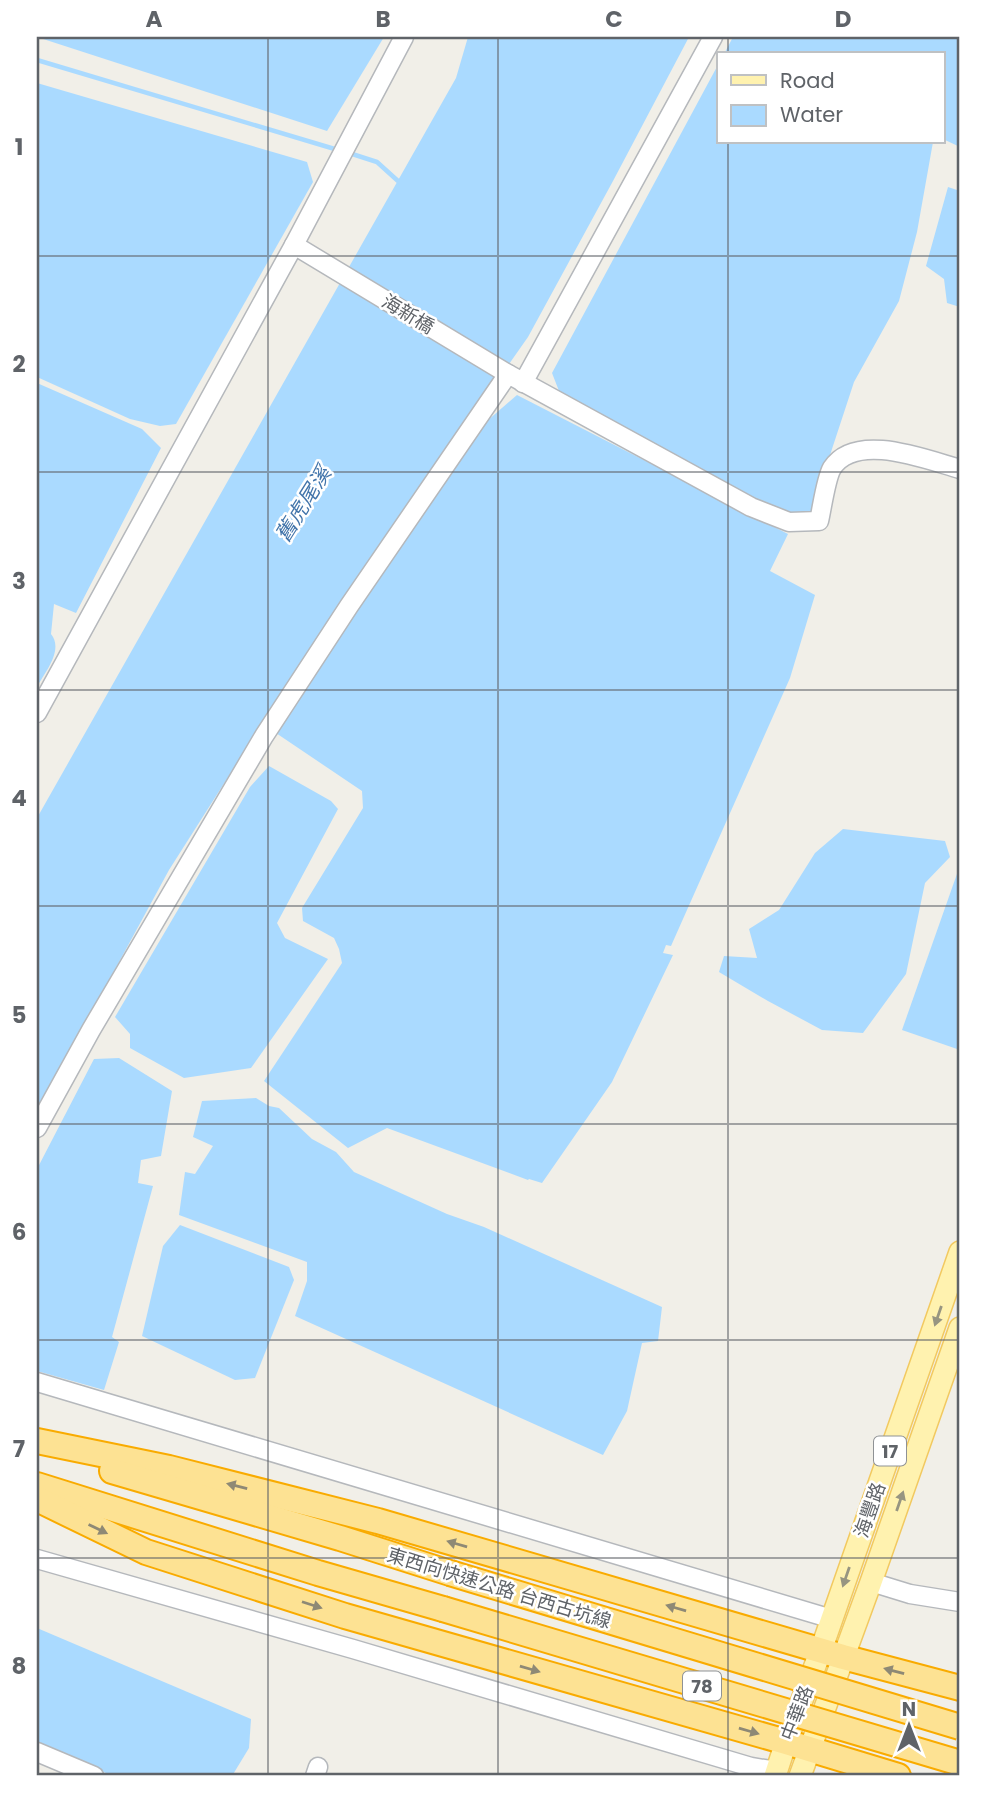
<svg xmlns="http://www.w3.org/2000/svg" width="997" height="1813" font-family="Poppins,'Noto Sans TC',sans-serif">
  <rect width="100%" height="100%" fill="#f1efe8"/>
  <!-- water -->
  <g fill="#aadaff">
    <polygon points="37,37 384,37 327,131"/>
    <polygon points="468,37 689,37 613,181 528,337 321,631 169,870 37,1113 37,818 456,78"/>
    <polygon points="733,37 960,37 960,147 943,139 943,54 724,54"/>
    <polygon points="719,63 719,142 933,142 917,232 899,301 854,382 811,513 792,516 727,487 559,391 552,373"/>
    <polygon points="37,83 307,162 313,182 176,424 160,426 130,419 37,377"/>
    <polygon points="948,187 960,191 960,307 947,303 944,279 926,266"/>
    <path d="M37,383l105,46 19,19 -85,165 -22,-9 -3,30c13,16 -6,38 -14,53z"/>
    <polygon points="517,395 788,534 770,571 815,595 790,678 671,946 666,945 663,953 673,955 612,1082 542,1183 529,1179 528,1180 387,1128 348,1148 264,1081 342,963 339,949 334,938 303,921 302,908 363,808 362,791 273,731 487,421"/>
    <polygon points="269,766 331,801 338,809 277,923 285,938 328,959 251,1068 184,1078 130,1048 130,1034 115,1017 250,787"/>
    <polygon points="843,829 945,841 950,857 925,883 906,974 863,1033 822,1030 768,1001 719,972 724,956 757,958 749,929 779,910 815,853"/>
    <polygon points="958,871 960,872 960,1050 902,1030"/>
    <polygon points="119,1058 172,1091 161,1156 141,1160 138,1183 153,1186 112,1337 119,1342 104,1390 37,1371 37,1169 94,1059"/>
    <polygon points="256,1098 269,1106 279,1108 312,1139 336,1152 354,1172 447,1214 484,1227 662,1307 658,1341 642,1343 627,1411 603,1455 295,1316 307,1281 307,1262 179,1215 185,1172 195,1174 213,1146 193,1137 202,1101"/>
    <polygon points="180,1225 289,1267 294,1280 255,1378 235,1380 142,1336 163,1246"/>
    <polygon points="37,1628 251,1719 249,1748 232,1776 113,1776 37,1743"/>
  </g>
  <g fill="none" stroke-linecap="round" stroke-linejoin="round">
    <!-- stream -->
    <g stroke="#aadaff" stroke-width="4.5">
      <polyline points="37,60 338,150"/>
      <polyline points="346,152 377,162 398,181"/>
    </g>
    <defs>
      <g id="minor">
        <path d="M294,245l214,129 243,133 38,15 30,-1c3,-13 7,-43 13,-53 24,-37 95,-8 128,1"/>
        <polyline points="523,383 713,37"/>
        <polyline points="37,713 294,245 404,37"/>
        <polyline points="37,1128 91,1030 264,736 349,606 508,374"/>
        <polyline points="37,1382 832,1619"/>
        <polyline points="37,1559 353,1649 751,1767 777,1771"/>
        <polyline points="871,1582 910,1594 960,1602"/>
        <polyline points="37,1752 94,1776"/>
        <polyline points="315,1776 318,1767"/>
      </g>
      <g id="major">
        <polyline points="775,1776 786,1742 821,1650 960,1252"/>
        <polyline points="800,1776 871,1582 960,1328"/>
      </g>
      <g id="highway">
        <polyline points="37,1441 169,1468 378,1521 843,1657 960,1688"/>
        <polyline points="112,1471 340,1538 450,1573"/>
        <polyline points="37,1485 318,1573 443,1609"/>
        <polyline points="37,1499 146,1552 345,1616 786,1742 898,1776"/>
      </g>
    </defs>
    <!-- minor casing -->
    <use href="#minor" stroke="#b5b8bc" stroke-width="21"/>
    <!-- major casing -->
    <use href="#major" stroke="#f2c960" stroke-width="24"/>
    <!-- highway casing -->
    <use href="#highway" stroke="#f9ab00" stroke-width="28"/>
    <!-- minor -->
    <use href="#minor" stroke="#fff" stroke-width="18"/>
    <!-- major -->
    <use href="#major" stroke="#fff2af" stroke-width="21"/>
    <!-- highway -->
    <use href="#highway" stroke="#fde293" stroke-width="24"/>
    <defs>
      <g id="highway-bridge">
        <polyline points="450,1573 960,1727"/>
        <polyline points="443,1609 960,1763"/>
      </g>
    </defs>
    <!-- highway-bridge casing -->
    <use href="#highway-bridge" stroke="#f9ab00" stroke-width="28" stroke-linecap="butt"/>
    <!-- highway-bridge -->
    <use href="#highway-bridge" stroke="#fde293" stroke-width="24"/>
  </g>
  <!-- one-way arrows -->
  <defs><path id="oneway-solid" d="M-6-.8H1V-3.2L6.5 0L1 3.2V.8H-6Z" transform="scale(1.75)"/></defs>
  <g fill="#979581">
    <use href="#oneway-solid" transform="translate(938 1316) rotate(109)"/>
    <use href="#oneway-solid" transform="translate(900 1501) rotate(-71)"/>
    <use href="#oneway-solid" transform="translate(846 1577) rotate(109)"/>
  </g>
  <g fill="#8e8975">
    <use href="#oneway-solid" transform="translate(237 1486) rotate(-166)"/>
    <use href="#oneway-solid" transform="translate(98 1529) rotate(26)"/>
    <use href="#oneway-solid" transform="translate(457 1544) rotate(-164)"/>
    <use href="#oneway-solid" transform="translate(312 1605) rotate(18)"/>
    <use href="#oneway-solid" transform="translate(676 1608) rotate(-164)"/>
    <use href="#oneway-solid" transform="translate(530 1669) rotate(16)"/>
    <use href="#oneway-solid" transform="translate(894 1671) rotate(-165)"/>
    <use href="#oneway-solid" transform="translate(749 1731) rotate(16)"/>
  </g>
  <!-- grid -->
  <path fill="none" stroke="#5f6368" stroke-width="2" stroke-opacity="0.55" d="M268,37v1739M498,37v1739M728,37v17M728,142v1634M37,256h923M37,472h923M37,690h923M37,906h923M37,1124h923M37,1340h923M37,1558h923"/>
  <g text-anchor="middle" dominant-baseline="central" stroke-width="5" stroke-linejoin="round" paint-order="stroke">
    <!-- shield labels -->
    <g fill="#fff" stroke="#8f9295" stroke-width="2">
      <rect x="874" y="1436.5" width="32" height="29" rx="5"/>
      <rect x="683" y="1671.5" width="38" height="29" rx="5"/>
    </g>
    <g font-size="18" font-weight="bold" fill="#5f6368">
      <text x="890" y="1451">17</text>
      <text x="702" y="1686">78</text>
    </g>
    <!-- street labels -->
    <g font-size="19" fill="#5f6368" stroke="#fff">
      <text transform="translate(408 314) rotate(31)">海新橋</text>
      <text transform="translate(870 1510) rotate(-71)">海豐路</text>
      <text transform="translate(499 1588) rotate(17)">東西向快速公路 台西古坑線</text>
      <text transform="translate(797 1713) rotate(-69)">中華路</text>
    </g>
    <!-- water labels -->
    <g font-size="21" font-style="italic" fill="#4174aa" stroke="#fff">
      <text transform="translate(303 504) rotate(-58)">舊虎尾溪</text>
    </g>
  </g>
  <!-- border -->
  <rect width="997" height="1813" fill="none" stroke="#ffffff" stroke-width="77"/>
  <!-- legend -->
  <rect x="717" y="52" width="228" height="91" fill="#ffffff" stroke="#bfc1c3" stroke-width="2"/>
  <rect x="731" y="75" width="35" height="10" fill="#fff2af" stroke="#bfc1c3" stroke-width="2"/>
  <text x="780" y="88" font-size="21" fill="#5f6368">Road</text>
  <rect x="731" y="105" width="35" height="21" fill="#aadaff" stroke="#bfc1c3" stroke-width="2"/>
  <text x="780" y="122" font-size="21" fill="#5f6368">Water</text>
  <!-- north arrow -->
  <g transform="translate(909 1726)" stroke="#ffffff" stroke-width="5" paint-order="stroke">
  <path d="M0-5L12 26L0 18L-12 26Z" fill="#5f6368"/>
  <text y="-10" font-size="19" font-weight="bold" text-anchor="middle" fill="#5f6368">N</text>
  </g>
  <rect x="38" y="38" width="920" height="1736" fill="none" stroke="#5f6368" stroke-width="2.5"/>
  <g font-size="23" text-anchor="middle" font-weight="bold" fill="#5f6368">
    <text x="154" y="27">A</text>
    <text x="383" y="27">B</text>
    <text x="614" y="27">C</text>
    <text x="843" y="27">D</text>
    <text x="19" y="155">1</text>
    <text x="19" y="372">2</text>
    <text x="19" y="589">3</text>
    <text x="19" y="806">4</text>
    <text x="19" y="1023">5</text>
    <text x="19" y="1240">6</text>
    <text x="19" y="1457">7</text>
    <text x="19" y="1674">8</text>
  </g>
</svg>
